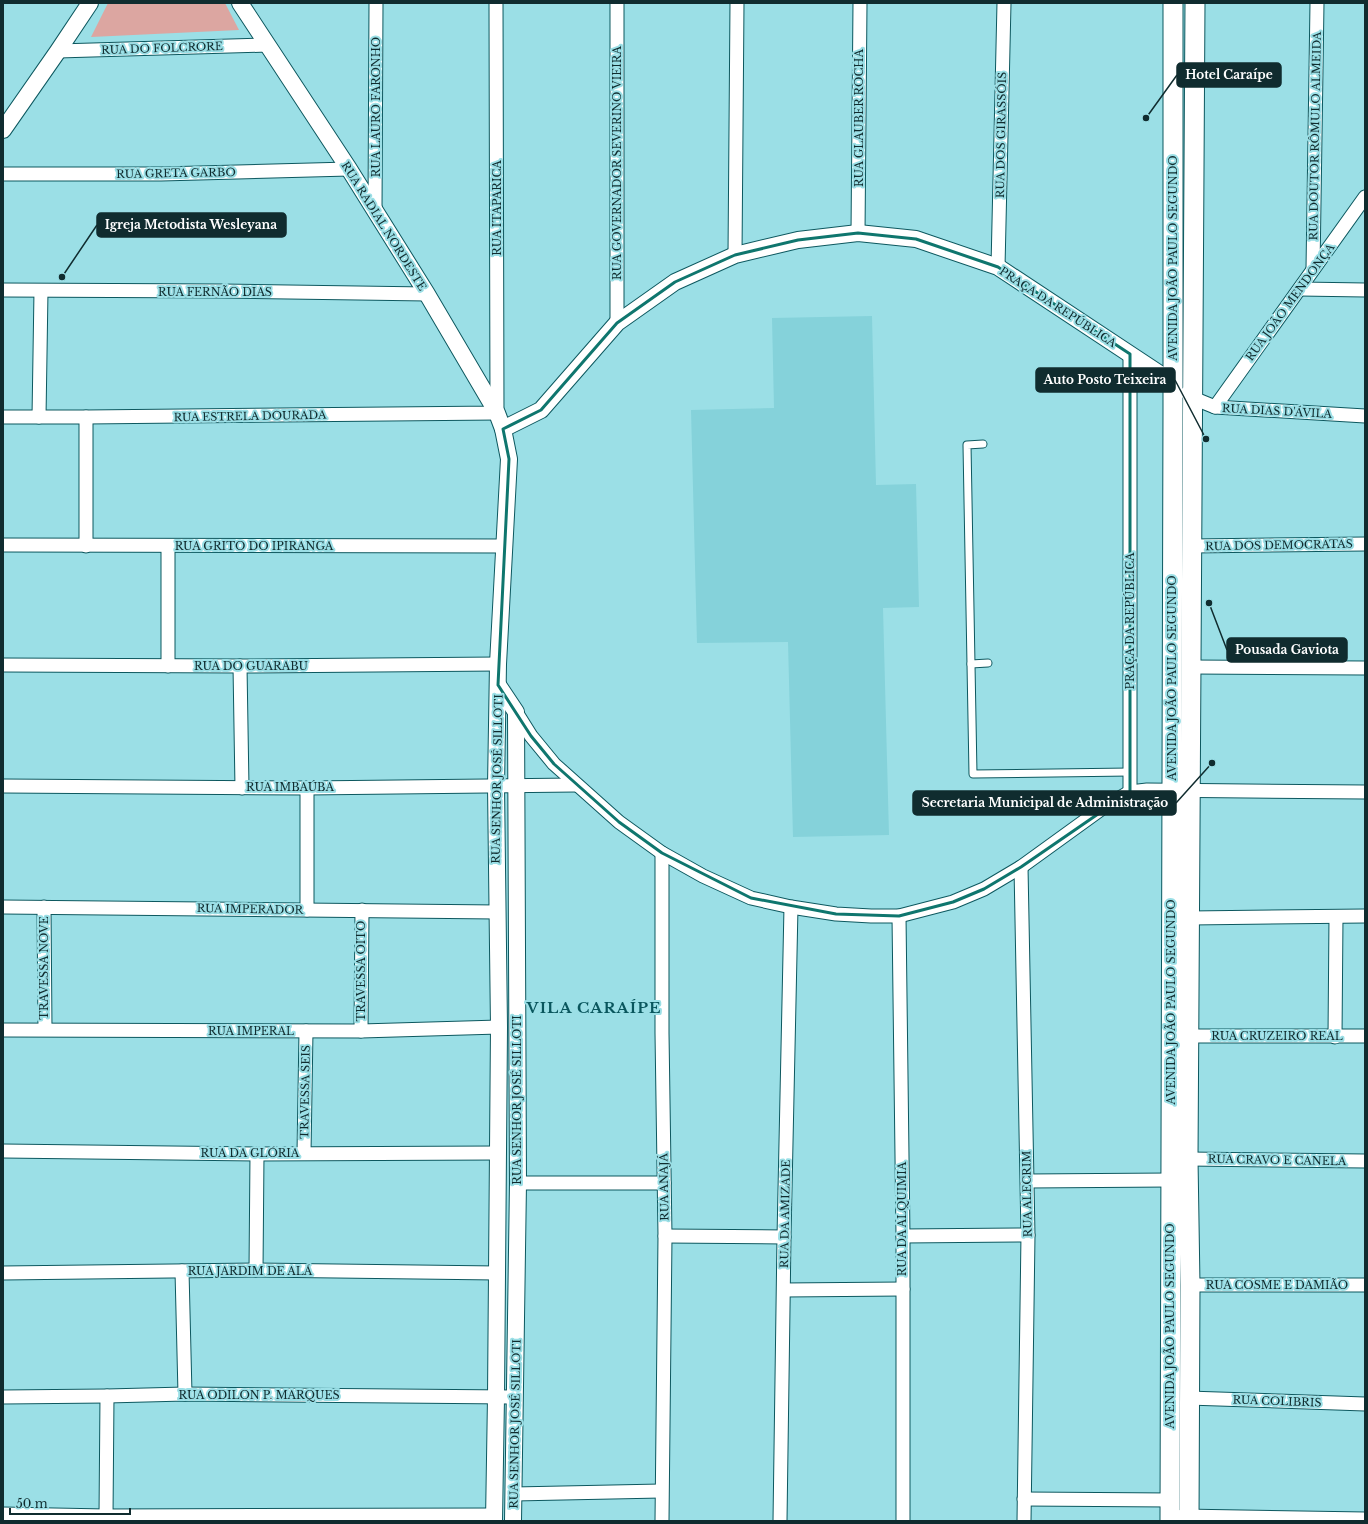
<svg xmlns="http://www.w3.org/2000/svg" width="1368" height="1524" font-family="'Libre Baskerville',serif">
  <rect width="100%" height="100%" fill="#9bdfe6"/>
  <!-- built -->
  <polygon fill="#85d2da" points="872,316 876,485 916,484 919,607 883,608 889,835 793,837 788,642 697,643 691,410 774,408 772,318"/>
  <!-- green -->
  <polygon fill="#dca6a1" points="108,3 225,3 239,30 91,37"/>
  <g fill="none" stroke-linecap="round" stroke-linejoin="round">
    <defs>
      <g id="service">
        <polyline points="983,444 967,445 973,774 1130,772"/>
        <polyline points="971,664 988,663"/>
      </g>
      <g id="minor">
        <polyline points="58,51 267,45"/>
        <polyline points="3,174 161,174 349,169"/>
        <polyline points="375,211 376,3"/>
        <polyline points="858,233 860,3"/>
        <polyline points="735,255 737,3"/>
        <polyline points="998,267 1004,3"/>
        <polyline points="1313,269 1317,3"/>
        <polyline points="1300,289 1365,290"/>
        <polyline points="3,290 222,291 427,294"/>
        <polyline points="617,323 617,3"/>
        <polyline points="1187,393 1193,398 1215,407 1365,416"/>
        <polyline points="1215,407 1365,197"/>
        <polyline points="3,417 86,417 497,413 496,3"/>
        <polyline points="39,417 41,291"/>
        <polyline points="86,417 86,546"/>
        <polyline points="3,545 504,546"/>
        <polyline points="168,546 168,666"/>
        <polyline points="1193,546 1365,544"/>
        <polyline points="3,665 240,666 498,664"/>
        <polyline points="240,666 242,788"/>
        <polyline points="1192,667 1365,668"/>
        <polyline points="516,712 531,736 554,764 619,822 662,853 703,876 751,898 791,907 836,914 871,916 899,916 953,902 984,889 1021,867 1104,807 1130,792 1147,790 1365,792"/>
        <polyline points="3,786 307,788 576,785"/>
        <polyline points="307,788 307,910"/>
        <polyline points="1130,792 1130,354"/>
        <polyline points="1021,867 1028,1235 1024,1521"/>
        <polyline points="3,907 497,912"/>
        <polyline points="44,907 45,1029"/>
        <polyline points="899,916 903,1236 903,1521"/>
        <polyline points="1190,918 1365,916"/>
        <polyline points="3,1030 361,1031 499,1027"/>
        <polyline points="361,1031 362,910"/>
        <polyline points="1189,1036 1365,1036"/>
        <polyline points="1335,1037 1336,917"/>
        <polyline points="3,1151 257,1154 498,1153"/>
        <polyline points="304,1153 306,1031"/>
        <polyline points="1188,1159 1365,1161"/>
        <polyline points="1028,1181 1170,1180"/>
        <polyline points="518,1183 664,1183"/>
        <polyline points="665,1236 784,1237"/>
        <polyline points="903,1236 1028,1235"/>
        <polyline points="256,1270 257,1154"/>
        <polyline points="182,1271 185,1394"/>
        <polyline points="3,1273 256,1270 497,1273"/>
        <polyline points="1190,1285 1365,1285"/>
        <polyline points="784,1290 903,1289"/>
        <polyline points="3,1397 107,1396 185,1394 515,1397"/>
        <polyline points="1188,1398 1365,1404"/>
        <polyline points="514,1494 661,1491"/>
        <polyline points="1024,1499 1170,1500"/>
        <polyline points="3,1514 106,1516 494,1515"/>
        <polyline points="106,1516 107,1396"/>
        <polyline points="1182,1516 1365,1519"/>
        <polyline points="662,1521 665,1236 662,1033 662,853"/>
        <polyline points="780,1521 784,1237 791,907"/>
      </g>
      <g id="tertiary">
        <polyline points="240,3 349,169 427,294 497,413 503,429 509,459 498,664 496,786 499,1027 496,1397 494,1521"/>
        <polyline points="3,130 58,51 90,3"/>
        <polyline points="503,429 541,410 617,323 675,282 735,255 798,240 858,233 916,239 998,267 1172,382"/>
        <polyline points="498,685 516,712 518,1183 513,1521"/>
        <polyline points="3,1516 8,1521"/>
      </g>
      <g id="secondary">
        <polyline points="1170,1521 1173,409 1173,3"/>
        <polyline points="1189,1521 1190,1285 1188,1159 1195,3"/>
      </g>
    </defs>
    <!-- service casing -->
    <use href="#service" stroke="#0d585f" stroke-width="9"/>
    <!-- minor casing -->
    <use href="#minor" stroke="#0d585f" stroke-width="15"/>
    <!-- tertiary casing -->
    <use href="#tertiary" stroke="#0d585f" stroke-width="18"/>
    <!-- secondary casing -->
    <use href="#secondary" stroke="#0d585f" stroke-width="21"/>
    <!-- service -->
    <use href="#service" stroke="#fff" stroke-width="7"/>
    <!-- minor -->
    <use href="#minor" stroke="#fff" stroke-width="13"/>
    <!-- tertiary -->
    <use href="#tertiary" stroke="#fff" stroke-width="16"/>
    <!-- secondary -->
    <use href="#secondary" stroke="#fff" stroke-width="19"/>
  </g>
  <!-- marked area -->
  <path fill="none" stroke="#0f766e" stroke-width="3" stroke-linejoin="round" d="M858,233l58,6 82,28 132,87v438l-109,75 -37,22 -31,13 -54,14 -63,-2 -85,-16 -89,-45 -43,-31 -65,-58 -23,-28 -33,-51 11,-226 -6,-30 38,-19 76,-87 58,-41 60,-27 63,-15z"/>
  <g text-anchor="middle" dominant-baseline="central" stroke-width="4" stroke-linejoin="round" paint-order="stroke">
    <!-- street labels -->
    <g font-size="11" fill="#102c2f" stroke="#9bdfe6">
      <text transform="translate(162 48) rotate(-2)">RUA DO FOLCRORE</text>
      <text transform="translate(376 107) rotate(-90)">RUA LAURO FARONHO</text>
      <text transform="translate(859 118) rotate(-90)">RUA GLAUBER ROCHA</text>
      <text transform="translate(1001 135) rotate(-89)">RUA DOS GIRASSÓIS</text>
      <text transform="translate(1315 136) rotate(-89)">RUA DOUTOR RÔMULO ALMEIDA</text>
      <text transform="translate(617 163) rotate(-90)">RUA GOVERNADOR SEVERINO VIEIRA</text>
      <text transform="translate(176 173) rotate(-1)">RUA GRETA GARBO</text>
      <text transform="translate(497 208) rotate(-90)">RUA ITAPARICA</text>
      <text transform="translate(384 226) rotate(58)">RUA RADIAL NORDESTE</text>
      <text transform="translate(1173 258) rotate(-90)">AVENIDA JOÃO PAULO SEGUNDO</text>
      <text x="215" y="292">RUA FERNÃO DIAS</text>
      <text transform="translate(1290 302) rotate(-54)">RUA JOÃO MENDONÇA</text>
      <text transform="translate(1058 307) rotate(33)">PRAÇA DA REPÚBLICA</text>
      <text transform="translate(1277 411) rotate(3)">RUA DIAS D'ÁVILA</text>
      <text transform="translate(250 416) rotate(-1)">RUA ESTRELA DOURADA</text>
      <text transform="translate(1279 545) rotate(-1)">RUA DOS DEMOCRATAS</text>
      <text x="254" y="546">RUA GRITO DO IPIRANGA</text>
      <text transform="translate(1130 621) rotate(-90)">PRAÇA DA REPÚBLICA</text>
      <text x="251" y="666">RUA DO GUARABU</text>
      <text transform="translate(1172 678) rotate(-90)">AVENIDA JOÃO PAULO SEGUNDO</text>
      <text transform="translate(497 779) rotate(-89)">RUA SENHOR JOSÉ SILLOTI</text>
      <text x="290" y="787">RUA IMBAÚBA</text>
      <text transform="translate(250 909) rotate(1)">RUA IMPERADOR</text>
      <text transform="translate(44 968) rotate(-90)">TRAVESSA NOVE</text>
      <text transform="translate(361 971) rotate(-90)">TRAVESSA OITO</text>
      <text transform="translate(1171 1002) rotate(-90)">AVENIDA JOÃO PAULO SEGUNDO</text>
      <text x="251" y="1031">RUA IMPERAL</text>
      <text x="1277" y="1036">RUA CRUZEIRO REAL</text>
      <text transform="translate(305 1092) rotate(-89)">TRAVESSA SEIS</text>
      <text transform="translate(517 1100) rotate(-90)">RUA SENHOR JOSÉ SILLOTI</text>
      <text x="250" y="1153">RUA DA GLÓRIA</text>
      <text transform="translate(1277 1160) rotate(1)">RUA CRAVO E CANELA</text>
      <text transform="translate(664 1187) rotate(-91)">RUA ANAJÁ</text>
      <text transform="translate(1027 1194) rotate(-91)">RUA ALECRIM</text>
      <text transform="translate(785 1214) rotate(-89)">RUA DA AMIZADE</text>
      <text transform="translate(902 1219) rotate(-90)">RUA DA ALQUIMIA</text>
      <text x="250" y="1271">RUA JARDIM DE ALÁ</text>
      <text x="1277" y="1285">RUA COSME E DAMIÃO</text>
      <text transform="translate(1170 1326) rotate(-90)">AVENIDA JOÃO PAULO SEGUNDO</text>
      <text x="259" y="1395">RUA ODILON P. MARQUES</text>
      <text transform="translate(1277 1401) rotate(2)">RUA COLIBRIS</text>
      <text transform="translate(515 1424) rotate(-89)">RUA SENHOR JOSÉ SILLOTI</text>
    </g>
    <!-- district labels -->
    <g font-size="15" font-weight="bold" letter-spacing="1" fill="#09565d" stroke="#9bdfe6">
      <text x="594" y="1007">VILA CARAÍPE</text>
    </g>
  </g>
  <!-- callouts -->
  <path fill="none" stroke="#102c2f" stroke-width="1.5" d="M1146 118L1177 75M62 277L97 225M1206 439L1175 380M1209 603L1227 650M1212 763L1176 803"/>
  <g fill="#102c2f" stroke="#9bdfe6" stroke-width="1.5">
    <circle cx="1146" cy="118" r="4"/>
    <circle cx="62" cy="277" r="4"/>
    <circle cx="1206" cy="439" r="4"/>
    <circle cx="1209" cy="603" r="4"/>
    <circle cx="1212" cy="763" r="4"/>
  </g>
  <g fill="#102c2f" stroke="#102c2f" stroke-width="1.5">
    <rect x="1177" y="63" width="104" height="24" rx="4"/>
    <rect x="97" y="213" width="189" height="24" rx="4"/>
    <rect x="1036" y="368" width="139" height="24" rx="4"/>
    <rect x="1227" y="638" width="120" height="24" rx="4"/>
    <rect x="913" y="791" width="263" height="24" rx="4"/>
  </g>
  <g font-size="12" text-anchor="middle" font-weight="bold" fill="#fff">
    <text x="1229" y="79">Hotel Caraípe</text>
    <text x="191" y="229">Igreja Metodista Wesleyana</text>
    <text x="1105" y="384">Auto Posto Teixeira</text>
    <text x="1287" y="654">Pousada Gaviota</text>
    <text x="1045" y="807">Secretaria Municipal de Administração</text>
  </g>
  <!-- border -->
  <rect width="1368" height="1524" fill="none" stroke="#102c2f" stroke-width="8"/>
  <!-- scale -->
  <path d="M10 1508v6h120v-6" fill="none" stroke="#102c2f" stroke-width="2"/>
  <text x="16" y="1508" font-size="12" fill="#102c2f" stroke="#9bdfe6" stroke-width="3" paint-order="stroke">50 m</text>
</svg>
